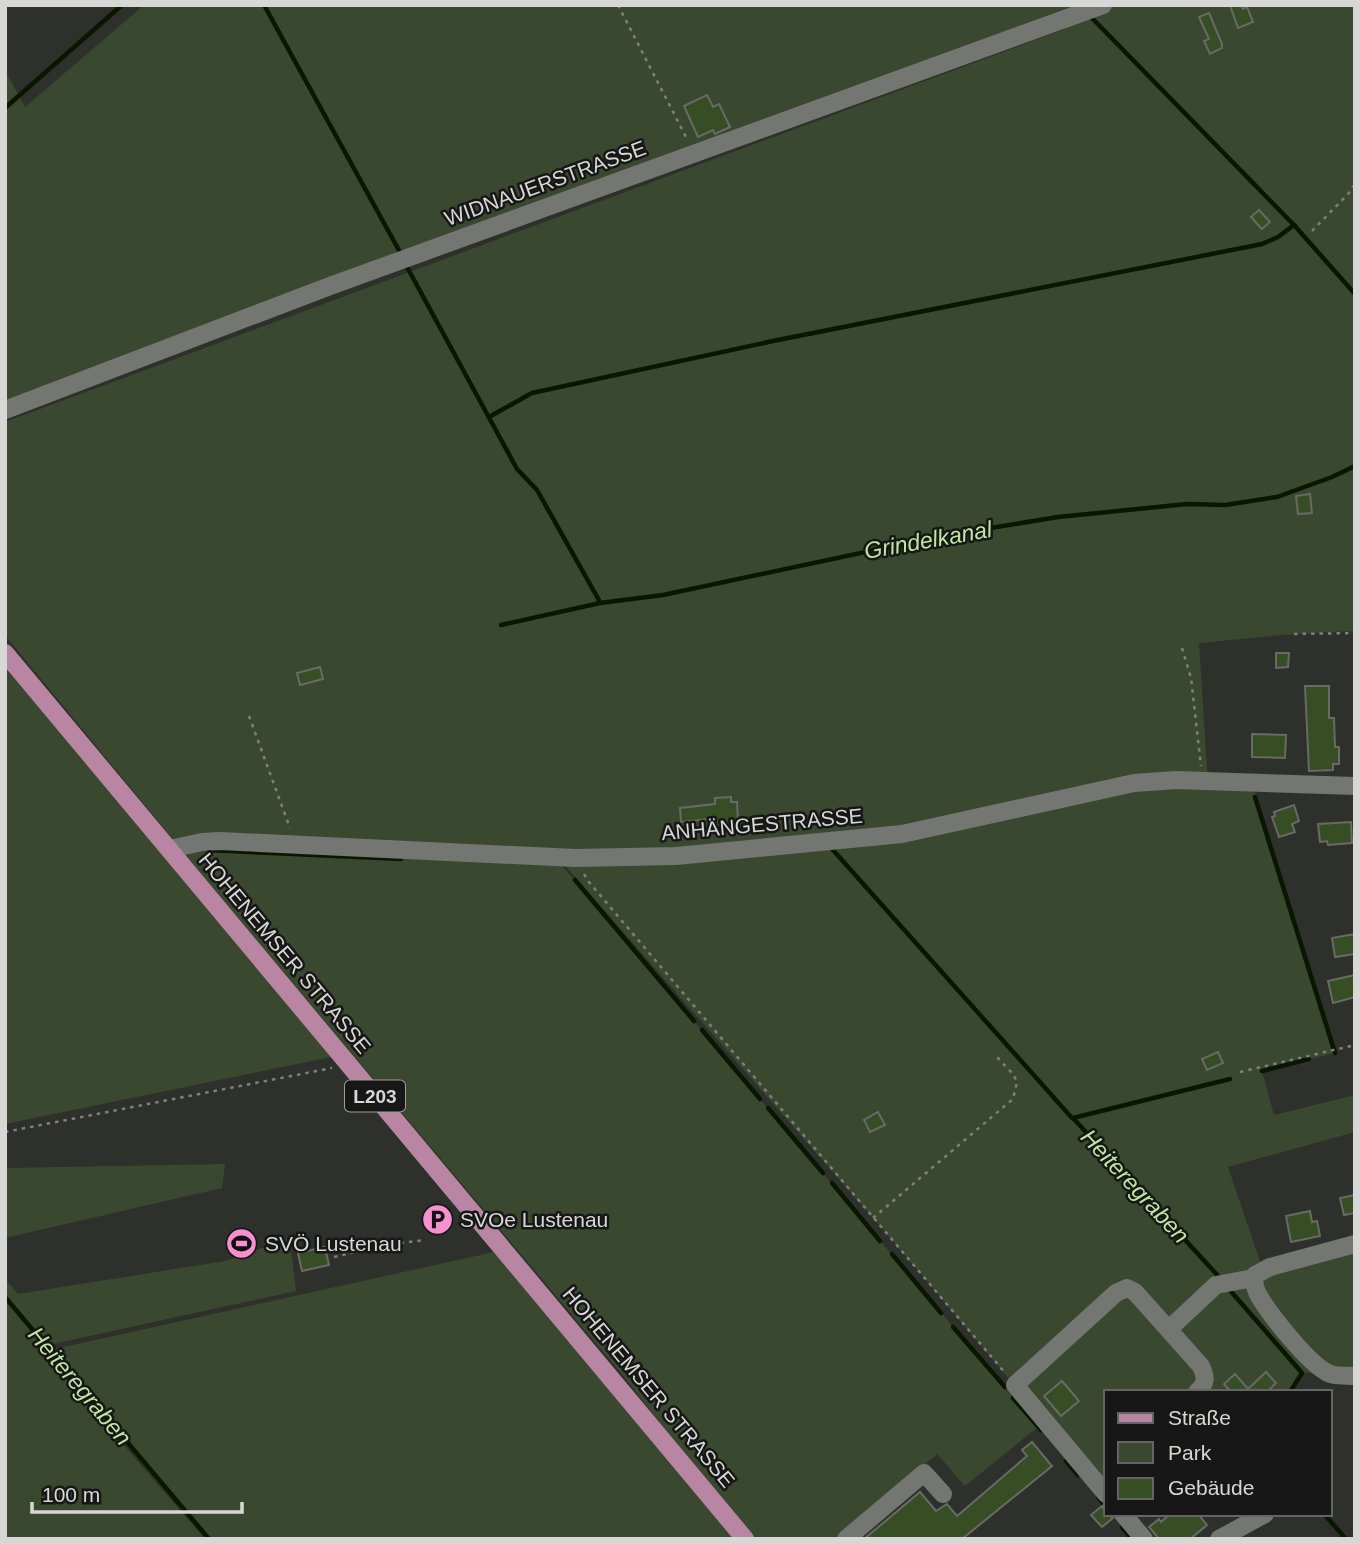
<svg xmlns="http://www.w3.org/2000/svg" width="1360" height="1544" font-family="Arial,sans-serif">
  <rect width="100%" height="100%" fill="#2e302c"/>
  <!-- green -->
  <g fill="#3a482f">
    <polygon points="144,5 1076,5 5,401 5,70 25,107"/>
    <polygon points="1119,5 1355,5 1355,631 1294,634 1199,643 1208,784 1254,788 1335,1053 1262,1071 1274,1115 1355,1095 1355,1132 1228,1167 1263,1270 1355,1247 1355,1374 1303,1373 1290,1392 1106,1392 1106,1494 887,1234 555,854 338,855 559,865 564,868 1038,1427 965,1486 937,1454 836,1539 749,1539 625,1378 198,870 5,635 5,422 1065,29 1063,26"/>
    <polygon points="5,663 331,1057 5,1124"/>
    <polygon points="225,1164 222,1188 5,1238 5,1168"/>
    <polygon points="287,1239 292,1257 296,1291 39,1347 205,1539 5,1539 5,1279 18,1294 225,1261"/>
    <polygon points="494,1252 742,1539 209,1539 50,1350"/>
  </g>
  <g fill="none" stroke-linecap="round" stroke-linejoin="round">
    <!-- stream -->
    <g stroke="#091700" stroke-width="4.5">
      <polyline points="264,5 401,254"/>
      <polyline points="1090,16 1294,225 1355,294"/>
      <polyline points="5,108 122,5"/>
      <polyline points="407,267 517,469 537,490 600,602"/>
      <polyline points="489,417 532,393 773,341 1262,244 1278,237 1294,225"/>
      <polyline points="501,625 600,603 663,595 936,537 1058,517 1187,504 1225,505 1277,497 1332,477 1355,466"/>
      <polyline points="1255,797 1335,1053"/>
      <polyline points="208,850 401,859"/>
      <polyline points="833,850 1072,1118"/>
      <polyline points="575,880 694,1021"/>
      <polyline points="702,1030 760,1099"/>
      <polyline points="1262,1071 1309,1059"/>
      <polyline points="768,1108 823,1173"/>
      <polyline points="832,1183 880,1241"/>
      <polyline points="892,1254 941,1313"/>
      <polyline points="1221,1279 1073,1118 1230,1079"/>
      <polyline points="1228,1288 1302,1373 1290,1392"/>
      <polyline points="5,1297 209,1539"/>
      <polyline points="953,1327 1005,1387"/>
      <polyline points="1013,1398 1041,1430"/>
      <polyline points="1066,1461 1078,1475"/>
      <polyline points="1098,1497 1106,1507"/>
      <polyline points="1324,1514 1346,1539"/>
      <polyline points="1122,1527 1132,1539"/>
    </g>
  </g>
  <!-- building -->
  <g fill="#374d23" stroke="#686a66" stroke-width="2">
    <polygon points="1230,5 1241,5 1243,9 1247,7 1253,22 1238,28"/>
    <polygon points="1209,13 1222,44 1222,48 1210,54 1204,41 1209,39 1199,17"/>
    <polygon points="707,95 713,107 719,104 730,127 715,134 713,130 698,137 684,106"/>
    <polygon points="1259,210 1270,222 1262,229 1251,217"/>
    <polygon points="1310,494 1312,513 1298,514 1296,496"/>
    <polygon points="1276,653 1289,653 1288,667 1276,668"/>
    <polygon points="320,667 323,679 300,685 297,673"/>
    <polygon points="1305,686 1329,686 1329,718 1334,718 1335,747 1339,747 1339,764 1333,764 1333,770 1309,771"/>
    <polygon points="1252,734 1286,735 1285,758 1252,757"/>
    <polygon points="731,797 731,802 737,802 738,823 711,826 710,819 681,822 680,808 715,804 715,798"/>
    <polygon points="1294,805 1299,821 1292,824 1295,832 1279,837 1272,817 1275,816 1274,812"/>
    <polygon points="1351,822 1352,843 1328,845 1327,841 1320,842 1318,824"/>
    <polygon points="1355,934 1355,954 1335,957 1332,938"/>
    <polygon points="1355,975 1355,997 1333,1003 1328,981"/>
    <polygon points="1218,1052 1223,1063 1207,1070 1202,1059"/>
    <polygon points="878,1112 885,1125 870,1132 864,1120"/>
    <polygon points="1355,1195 1355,1213 1344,1215 1340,1198"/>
    <polygon points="1310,1211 1312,1222 1317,1221 1320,1236 1291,1242 1286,1216"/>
    <polygon points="325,1247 329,1265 302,1271 298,1253"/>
    <polygon points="1266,1372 1276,1383 1267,1392 1231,1392 1224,1384 1235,1374 1248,1389"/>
    <polygon points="1062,1381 1079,1401 1061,1416 1044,1396"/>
    <polygon points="1032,1442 1052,1466 962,1539 864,1539 920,1492 936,1511 947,1504 957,1516 1027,1456 1022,1450"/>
    <polygon points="1102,1506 1106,1514 1113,1518 1102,1527 1091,1515"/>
    <polygon points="1170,1514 1198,1514 1207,1525 1190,1539 1159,1539 1149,1527 1159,1519 1161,1522"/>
  </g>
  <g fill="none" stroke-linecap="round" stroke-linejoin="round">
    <!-- path -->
    <g stroke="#7f807d" stroke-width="2.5" stroke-dasharray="3.5 5" stroke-linecap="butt">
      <polyline points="618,5 687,139"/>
      <polyline points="1312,231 1348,194 1355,184"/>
      <polyline points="1294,634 1355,633"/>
      <polyline points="1182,648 1191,678 1201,766"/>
      <polyline points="249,716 290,828"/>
      <polyline points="584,874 589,882 1006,1374"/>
      <polyline points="1240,1072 1355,1045"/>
      <polyline points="5,1132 332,1068"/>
      <polyline points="873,1218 1013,1099 1017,1082 1013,1074 994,1054"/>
      <polyline points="334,1257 385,1245 425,1240"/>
    </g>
    <!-- minor -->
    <g stroke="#747672" stroke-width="18">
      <polyline points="5,410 330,286 1103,5"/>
      <polyline points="170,849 202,842 220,841 575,858 676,856 902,834 1134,783 1176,780 1355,786"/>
      <path d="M1355,1244l-85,23 -15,8c-2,8 0,14 4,21 11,19 50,68 69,77 7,4 19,2 27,3"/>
      <polyline points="1169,1329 1216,1285 1254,1278"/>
      <path d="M1106,1494l-91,-109 101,-92 11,-5 8,4 66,74c5,11 6,17 -4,26"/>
      <polyline points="1123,1514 1144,1539"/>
      <polyline points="846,1539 924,1473 943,1494"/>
      <polyline points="1219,1539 1265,1514"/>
    </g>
    <!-- major -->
    <polyline stroke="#b886a3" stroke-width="18" points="5,653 745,1539"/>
  </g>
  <!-- icons -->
  <defs>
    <symbol id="parking-disc" viewBox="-11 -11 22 22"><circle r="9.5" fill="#f690cf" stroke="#161716"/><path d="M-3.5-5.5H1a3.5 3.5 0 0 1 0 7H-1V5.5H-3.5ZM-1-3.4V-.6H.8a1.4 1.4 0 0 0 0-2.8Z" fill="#111"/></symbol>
    <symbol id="stadium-disc" viewBox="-11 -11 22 22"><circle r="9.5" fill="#f690cf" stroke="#161716"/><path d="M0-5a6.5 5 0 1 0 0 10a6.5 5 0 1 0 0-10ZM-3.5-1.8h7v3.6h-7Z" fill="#111"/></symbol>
  </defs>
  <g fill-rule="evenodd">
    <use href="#parking-disc" x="420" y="1202" width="35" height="35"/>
    <use href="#stadium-disc" x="224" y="1226" width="35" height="35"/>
  </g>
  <g text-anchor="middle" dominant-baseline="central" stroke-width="5" stroke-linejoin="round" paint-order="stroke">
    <!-- shield labels -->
    <rect fill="#161716" stroke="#9d9e9c" stroke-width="2" x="345" y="1080.5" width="60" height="31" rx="5"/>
    <g font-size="19" font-weight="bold" fill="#d7d8d6">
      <text x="375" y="1096">L203</text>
    </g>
    <!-- street labels -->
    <g font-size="21" fill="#d7d8d6" stroke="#161716">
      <text transform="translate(545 183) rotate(-20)">WIDNAUERSTRASSE</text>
      <text transform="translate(762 824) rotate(-5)">ANHÄNGESTRASSE</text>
      <text transform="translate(285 953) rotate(50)">HOHENEMSER STRASSE</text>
      <text transform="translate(649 1387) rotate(50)">HOHENEMSER STRASSE</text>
    </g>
    <!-- poi labels -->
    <g font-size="21" fill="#d7d8d6" stroke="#161716" text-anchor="start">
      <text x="460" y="1219">SVOe Lustenau</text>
      <text x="265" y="1243">SVÖ Lustenau</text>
    </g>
    <!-- water labels -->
    <g font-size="23" font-style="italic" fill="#c0e7a1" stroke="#161716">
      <text transform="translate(928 540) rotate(-10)">Grindelkanal</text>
      <text transform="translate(1135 1186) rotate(47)">Heiteregraben</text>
      <text transform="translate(80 1386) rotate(50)">Heiteregraben</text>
    </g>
  </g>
  <!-- border -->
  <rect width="1360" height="1544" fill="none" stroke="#d7d8d6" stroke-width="14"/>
  <!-- legend -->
  <rect x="1104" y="1390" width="228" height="126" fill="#161716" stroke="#636463" stroke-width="2"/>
  <rect x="1118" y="1413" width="35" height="10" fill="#b886a3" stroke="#636463" stroke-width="2"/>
  <text x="1168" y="1425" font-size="21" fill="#d7d8d6">Straße</text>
  <rect x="1118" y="1442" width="35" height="21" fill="#3a482f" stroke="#636463" stroke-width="2"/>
  <text x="1168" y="1460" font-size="21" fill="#d7d8d6">Park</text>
  <rect x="1118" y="1478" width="35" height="21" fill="#374d23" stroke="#636463" stroke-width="2"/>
  <text x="1168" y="1495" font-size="21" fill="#d7d8d6">Gebäude</text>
  <!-- scale -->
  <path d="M32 1502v10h210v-10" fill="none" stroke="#d7d8d6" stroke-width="3.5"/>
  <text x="42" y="1502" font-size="21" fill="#d7d8d6" stroke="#161716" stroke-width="5" paint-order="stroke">100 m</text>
</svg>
